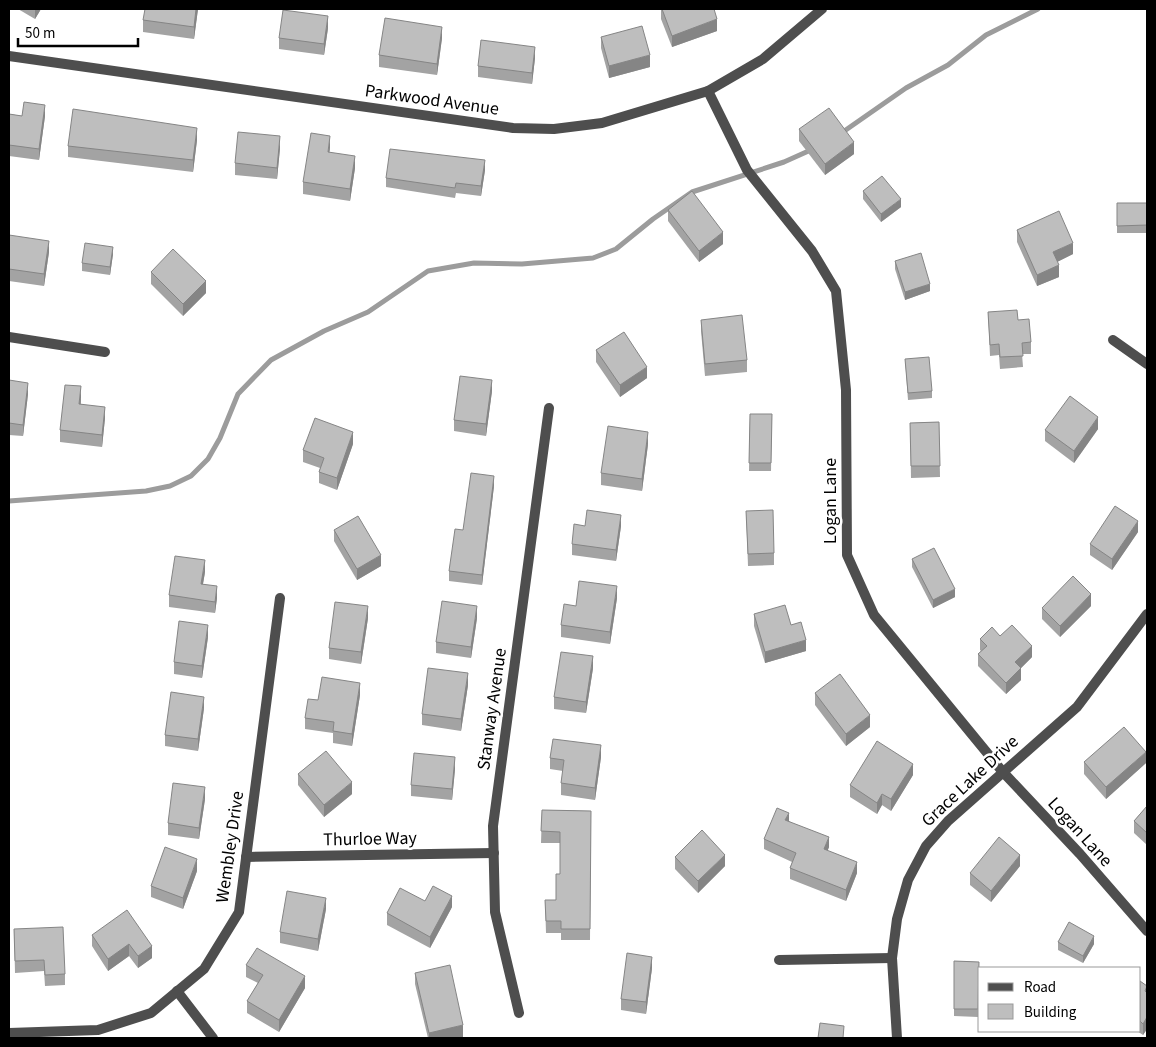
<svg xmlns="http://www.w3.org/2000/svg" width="1156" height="1047" font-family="'Source Sans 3',sans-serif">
  <rect width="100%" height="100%" fill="#fff"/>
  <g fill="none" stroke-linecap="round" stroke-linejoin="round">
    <!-- stream -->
    <g stroke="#9c9c9c" stroke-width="5">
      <polyline points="840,134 906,88 948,65 986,35 1038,9"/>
      <polyline points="9,501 146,491 170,486 191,476 208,459 220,438 238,394 271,360 324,331 368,312 428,271 474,263 522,264 593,258 616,249 653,219 692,192 784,162 813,149"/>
    </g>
    <!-- minor -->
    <g stroke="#4e4e4e" stroke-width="10">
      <polyline points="9,56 513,128 554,129 602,123 708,91 763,59 822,9"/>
      <polyline points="708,91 747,170 812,251 836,291 846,390 847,555 874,615 1002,771 1080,854 1147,931"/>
      <polyline points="9,337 105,352"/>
      <polyline points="1113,340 1147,364"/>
      <polyline points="246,857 494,853"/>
      <polyline points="779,960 892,958"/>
      <polyline points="177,991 213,1038"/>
      <polyline points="519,1013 495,912 493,826 549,408"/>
      <polyline points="9,1033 98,1030 151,1013 204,969 239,912 280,598"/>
      <polyline points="897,1038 892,958 897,919 908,880 926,846 948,821 1077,707 1147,614"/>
    </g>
  </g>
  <!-- wall -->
  <g fill="#a3a3a3">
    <polygon points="18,9 41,9 35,19"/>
    <polygon points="198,9 194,39 143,32 143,20"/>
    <polygon points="661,9 717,31 672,47 661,19"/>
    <polygon points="328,28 324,55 279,49 279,38"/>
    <polygon points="601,37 650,67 609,78 601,48"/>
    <polygon points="442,38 437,75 379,67 379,55"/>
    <polygon points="535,58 532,84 478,77 478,66"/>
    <polygon points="9,114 22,116 45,116 39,160 9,156"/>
    <polygon points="799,129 854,154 825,175 799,141"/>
    <polygon points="197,140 193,172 68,157 68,146"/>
    <polygon points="280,148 277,179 235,175 235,163"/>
    <polygon points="330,148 329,152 355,168 350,201 303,194 303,182"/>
    <polygon points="485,170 481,196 456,193 455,198 386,187 386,178"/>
    <polygon points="863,191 901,207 881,222 863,199"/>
    <rect x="1117" y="203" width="30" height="30"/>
    <polygon points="668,210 723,244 699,262 668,221"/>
    <polygon points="1017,230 1073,254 1057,262 1059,277 1037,286 1017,242"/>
    <polygon points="9,235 49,252 44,286 9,281"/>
    <polygon points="113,254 110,275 82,271 82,263"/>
    <polygon points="895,261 930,291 905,300 895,269"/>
    <polygon points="151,272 206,293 183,316 151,284"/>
    <polygon points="988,312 1018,320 1031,342 1031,354 1022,354 1023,367 1000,369 999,355 990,356"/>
    <polygon points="701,320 747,360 747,372 705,376 701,331"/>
    <polygon points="596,350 647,378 620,397 596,362"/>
    <polygon points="905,359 932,391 932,398 908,400"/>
    <polygon points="9,380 28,394 23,436 9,435"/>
    <polygon points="492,391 486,436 454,431 454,420"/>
    <polygon points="81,398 81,404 105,418 102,447 60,442 60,430"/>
    <polygon points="750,414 772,414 771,471 749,471"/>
    <polygon points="939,422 940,477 911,478 910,423"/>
    <polygon points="1098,429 1074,463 1045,441 1045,430"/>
    <polygon points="353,444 337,490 319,483 319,472 320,468 303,462 303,450"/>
    <polygon points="648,444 642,491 601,485 601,473"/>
    <polygon points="494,486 482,585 449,581 449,571 463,530"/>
    <polygon points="746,511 774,553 774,565 748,566"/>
    <polygon points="585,526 621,526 616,561 572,555 572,544"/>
    <polygon points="334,530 381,566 357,580 334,541"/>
    <polygon points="1138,532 1112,570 1090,555 1090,544"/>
    <polygon points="912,559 955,597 933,608 912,567"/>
    <polygon points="205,572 203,584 217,598 215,613 169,607 169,595"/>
    <polygon points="617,598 610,644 561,637 561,625 576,606"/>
    <polygon points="1091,606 1060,637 1042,619 1042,608"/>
    <polygon points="754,614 806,651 765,663 754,626"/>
    <polygon points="368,618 361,664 329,659 329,648"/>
    <polygon points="477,618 471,658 436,653 436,642"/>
    <polygon points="1000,636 1032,657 1021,668 1021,680 1006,694 978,666 978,654 981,651 980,650 980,639"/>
    <polygon points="208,637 202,678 174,674 174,662"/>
    <polygon points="593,668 586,713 554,709 554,697"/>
    <polygon points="468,685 461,731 422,725 422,714"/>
    <polygon points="815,693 870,727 846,746 815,705"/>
    <polygon points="360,695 352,746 333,743 333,733 305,729 305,718 318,700"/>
    <polygon points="204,708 198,751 165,746 165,735"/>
    <polygon points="601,757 595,800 561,795 561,783 563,771 550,769 550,758"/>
    <polygon points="1084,762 1146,763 1106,799 1084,774"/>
    <polygon points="455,769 452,800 411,796 411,785"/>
    <polygon points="298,774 352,794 324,817 298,785"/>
    <polygon points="913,775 891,811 882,805 877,814 850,797 850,785"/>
    <polygon points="205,799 199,839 168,835 168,823"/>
    <polygon points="1147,806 1147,845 1134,833 1134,821"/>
    <polygon points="542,810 591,811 590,940 561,940 561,933 546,933 545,900 556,900 560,874 560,843 541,843"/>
    <polygon points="789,821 829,847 827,851 857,873 846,901 790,879 790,868 792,862 764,849 764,839"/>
    <polygon points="675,857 725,866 698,893 675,869"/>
    <polygon points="1020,866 991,902 970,885 970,873"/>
    <polygon points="197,871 183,909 151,897 151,886"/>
    <polygon points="425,901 452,907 430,948 387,925 387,913"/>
    <polygon points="326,909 318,951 280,943 280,932"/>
    <polygon points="14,929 65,974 65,985 45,986 44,971 15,973"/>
    <polygon points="92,935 152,946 152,958 138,968 129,956 108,971 92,946"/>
    <polygon points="1058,942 1094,944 1083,963 1058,950"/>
    <polygon points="954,961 979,962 978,1017 954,1016"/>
    <polygon points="246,965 305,988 279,1032 247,1013 247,1001 258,983 246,977"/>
    <polygon points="652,968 646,1014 621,1010 621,999"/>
    <polygon points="415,973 463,1037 457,1038 428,1038 415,984"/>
    <polygon points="1140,981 1147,986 1147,1029 1143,1035 1137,1031 1140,1031"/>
  </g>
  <!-- shaded-wall -->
  <g fill="#858585">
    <polygon points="35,9 41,9 35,19"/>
    <polygon points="196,9 198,9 194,39 194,27"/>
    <polygon points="328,16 328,28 324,55 324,44"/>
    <polygon points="717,19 717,31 672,47 672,36"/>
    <polygon points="442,27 442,38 437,75 437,64"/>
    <polygon points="535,47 535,58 532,84 532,73"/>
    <polygon points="650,55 650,67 609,78 609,66"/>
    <polygon points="45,105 45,116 39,160 39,149"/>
    <polygon points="197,128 197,140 193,172 193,160"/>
    <polygon points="280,136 280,148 277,179 277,168"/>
    <polygon points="330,136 330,148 328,164 328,152"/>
    <polygon points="854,142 854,154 825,175 825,164"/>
    <polygon points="355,156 355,168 350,201 350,189"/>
    <polygon points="485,160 485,170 481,196 481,186"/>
    <polygon points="901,199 901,207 881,222 881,214"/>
    <polygon points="723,232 723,244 699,262 699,251"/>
    <polygon points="49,241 49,252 44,286 44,274"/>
    <polygon points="1073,243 1073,254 1053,264 1053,252"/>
    <polygon points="113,247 113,254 110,275 110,267"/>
    <polygon points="1059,265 1059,277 1037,286 1037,275"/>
    <polygon points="206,281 206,293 183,316 183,304"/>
    <polygon points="930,284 930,291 905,300 905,292"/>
    <polygon points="647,367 647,378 620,397 620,385"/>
    <polygon points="492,380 492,391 486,436 486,424"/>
    <polygon points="28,383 28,394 23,436 23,425"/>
    <polygon points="81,386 81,398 79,416 79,404"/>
    <polygon points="105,407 105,418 102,447 102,435"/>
    <polygon points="1098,417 1098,429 1074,463 1074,451"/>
    <polygon points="353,432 353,444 337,490 337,478"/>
    <polygon points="648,432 648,444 642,491 642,479"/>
    <polygon points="494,476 494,486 482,585 482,575"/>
    <polygon points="621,515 621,526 616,561 616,550"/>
    <polygon points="1138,521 1138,532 1112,570 1112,559"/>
    <polygon points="381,555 381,566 357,580 357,569"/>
    <polygon points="205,560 205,572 201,595 201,584"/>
    <polygon points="217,586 217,598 215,613 215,602"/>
    <polygon points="617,586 617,598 610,644 610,632"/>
    <polygon points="955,589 955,597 933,608 933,600"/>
    <polygon points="1091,594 1091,606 1060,637 1060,626"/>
    <polygon points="368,606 368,618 361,664 361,652"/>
    <polygon points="477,606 477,618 471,658 471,647"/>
    <polygon points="208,625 208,637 202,678 202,666"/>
    <polygon points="806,640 806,651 765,663 765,652"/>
    <polygon points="1032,646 1032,657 1021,668 1021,680 1006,694 1006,683 1015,662"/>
    <polygon points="593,656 593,668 586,713 586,702"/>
    <polygon points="468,673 468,685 461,731 461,719"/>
    <polygon points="360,683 360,695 352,746 352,734"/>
    <polygon points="204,697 204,708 198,751 198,739"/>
    <polygon points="870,715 870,727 846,746 846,734"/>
    <polygon points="601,745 601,757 595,800 595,788"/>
    <polygon points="1146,752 1146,763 1106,799 1106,787"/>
    <polygon points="455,757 455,769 452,800 452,789"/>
    <polygon points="913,764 913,775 891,811 891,799"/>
    <polygon points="352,782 352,794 324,817 324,805"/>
    <polygon points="205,787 205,799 199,839 199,828"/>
    <polygon points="882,794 882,805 877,814 877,803"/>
    <polygon points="789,813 789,823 785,820"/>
    <polygon points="829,837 829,847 824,860 824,849"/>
    <polygon points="725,855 725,866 698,893 698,881"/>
    <polygon points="1020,855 1020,866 991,902 991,891"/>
    <polygon points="197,859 197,871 183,909 183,898"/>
    <polygon points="857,862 857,873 846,901 846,890"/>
    <polygon points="452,896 452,907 430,948 430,937"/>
    <polygon points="326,898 326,909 318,951 318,939"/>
    <polygon points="1094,936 1094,944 1083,963 1083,956"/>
    <polygon points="129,944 129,956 108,971 108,959"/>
    <polygon points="152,946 152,958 138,968 138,956"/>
    <polygon points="652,957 652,968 646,1014 646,1002"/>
    <polygon points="305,976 305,988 279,1032 279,1020"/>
    <polygon points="1147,1017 1147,1029 1143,1035 1143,1024"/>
    <polygon points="463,1025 463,1037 457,1038 429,1038 429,1033"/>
  </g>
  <!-- building -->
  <g fill="#bebebe" stroke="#858585">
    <polygon points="145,9 196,9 194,27 143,20"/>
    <polygon points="662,9 714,9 717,19 672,36"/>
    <polygon points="283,10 328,16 324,44 279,38"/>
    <polygon points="385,18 442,27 437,64 379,55"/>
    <polygon points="642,26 650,55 609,66 601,37"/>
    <polygon points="481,40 535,47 532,73 478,66"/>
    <polygon points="24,102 45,105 39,149 9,145 9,114 22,116"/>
    <polygon points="829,108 854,142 825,164 799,129"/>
    <polygon points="73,109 197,128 193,160 68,146"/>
    <polygon points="238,132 280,136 277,168 235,163"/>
    <polygon points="311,133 330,136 328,152 355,156 350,189 303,182"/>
    <polygon points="390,149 485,160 481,186 456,183 455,188 386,178"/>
    <polygon points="882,176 901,199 881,214 863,191"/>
    <polygon points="692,191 723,232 699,251 668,210"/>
    <polygon points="1117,203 1147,203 1147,225 1117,226"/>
    <polygon points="1059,211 1073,243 1053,252 1059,265 1037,275 1017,230"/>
    <polygon points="9,235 49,241 44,274 9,269"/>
    <polygon points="85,243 113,247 110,267 82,263"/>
    <polygon points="173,249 206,281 183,304 151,272"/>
    <polygon points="921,253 930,284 905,292 895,261"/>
    <polygon points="1017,310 1018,320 1029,319 1031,342 1022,343 1023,356 1000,357 999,344 990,345 988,312"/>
    <polygon points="742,315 747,360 705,364 701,320"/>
    <polygon points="624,332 647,367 620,385 596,350"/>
    <polygon points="929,357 932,391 908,393 905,359"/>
    <polygon points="460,376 492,380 486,424 454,420"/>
    <polygon points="9,380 28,383 23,425 9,423"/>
    <polygon points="65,385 81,386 79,404 105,407 102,435 60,430"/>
    <polygon points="1070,396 1098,417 1074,451 1045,430"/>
    <polygon points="750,414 772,414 771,463 749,463"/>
    <polygon points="315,418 353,432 337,478 319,472 324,458 303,450"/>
    <polygon points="939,422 940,466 911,466 910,423"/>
    <polygon points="608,426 648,432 642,479 601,473"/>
    <polygon points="471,473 494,476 482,575 449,571 455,529 463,530"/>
    <polygon points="1115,506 1138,521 1112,559 1090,544"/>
    <polygon points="587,510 621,515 616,550 572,544 574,524 585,526"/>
    <polygon points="773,510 774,553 748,554 746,511"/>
    <polygon points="358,516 381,555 357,569 334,530"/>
    <polygon points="934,548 955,589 933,600 912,559"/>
    <polygon points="175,556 205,560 201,584 217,586 215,602 169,595"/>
    <polygon points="1073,576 1091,594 1060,626 1042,608"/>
    <polygon points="579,581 617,586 610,632 561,625 564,604 576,606"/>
    <polygon points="442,601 477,606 471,647 436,642"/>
    <polygon points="335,602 368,606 361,652 329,648"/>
    <polygon points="785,605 791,625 801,622 806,640 765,652 754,614"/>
    <polygon points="179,621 208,625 202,666 174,662"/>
    <polygon points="1012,625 1032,646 1015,662 1021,668 1006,683 978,654 987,646 980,639 992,627 1000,636"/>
    <polygon points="561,652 593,656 586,702 554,697"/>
    <polygon points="428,668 468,673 461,719 422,714"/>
    <polygon points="840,674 870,715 846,734 815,693"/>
    <polygon points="322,677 360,683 352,734 333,731 334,722 305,718 308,699 318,700"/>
    <polygon points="171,692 204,697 198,739 165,735"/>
    <polygon points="1124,727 1146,752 1106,787 1084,762"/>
    <polygon points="553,739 601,745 595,788 561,783 564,760 550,758"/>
    <polygon points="877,741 913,764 891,799 882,794 877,803 850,785"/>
    <polygon points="326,751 352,782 324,805 298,774"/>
    <polygon points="414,753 455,757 452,789 411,785"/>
    <polygon points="173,783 205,787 199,828 168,823"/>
    <polygon points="1147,806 1147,833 1134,821"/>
    <polygon points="777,808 789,813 785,820 829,837 824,849 857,862 846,890 790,868 796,853 764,839"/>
    <polygon points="542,810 591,811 590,929 561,929 561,921 546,921 545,900 556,900 556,874 560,874 560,832 541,831"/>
    <polygon points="702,830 725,855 698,881 675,857"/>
    <polygon points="999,837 1020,855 991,891 970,873"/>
    <polygon points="165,847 197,859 183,898 151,886"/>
    <polygon points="433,886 452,896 430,937 387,913 400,888 425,901"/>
    <polygon points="287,891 326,898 318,939 280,932"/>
    <polygon points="127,910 152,946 138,956 129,944 108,959 92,935"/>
    <polygon points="1069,922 1094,936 1083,956 1058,942"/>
    <polygon points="63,927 65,974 45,975 44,960 15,961 14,929"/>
    <polygon points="257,948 305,976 279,1020 247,1001 263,975 246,965"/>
    <polygon points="627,953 652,957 646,1002 621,999"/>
    <polygon points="954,961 979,962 978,1009 954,1009"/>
    <polygon points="450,965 463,1025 429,1033 415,973"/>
    <polygon points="1140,981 1147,986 1145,991 1147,993 1147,1017 1143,1024 1140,1021"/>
    <polygon points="820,1023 844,1026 843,1038 818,1038"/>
  </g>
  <g text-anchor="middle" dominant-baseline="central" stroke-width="5" stroke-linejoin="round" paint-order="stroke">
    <!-- street labels -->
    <g font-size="18" fill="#000" stroke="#fff">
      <text transform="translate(432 100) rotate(8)">Parkwood Avenue</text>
      <text transform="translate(830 501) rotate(-90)">Logan Lane</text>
      <text transform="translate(492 709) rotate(-82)">Stanway Avenue</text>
      <text transform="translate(970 781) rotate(-43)">Grace Lake Drive</text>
      <text transform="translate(1080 832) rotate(48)">Logan Lane</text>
      <text transform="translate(370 839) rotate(-1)">Thurloe Way</text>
      <text transform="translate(230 847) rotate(-82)">Wembley Drive</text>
    </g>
  </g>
  <!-- border -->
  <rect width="1156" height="1047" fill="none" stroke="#000000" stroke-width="20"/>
  <!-- legend -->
  <rect x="978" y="967" width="162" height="65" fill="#ffffff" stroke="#999999"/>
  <rect x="988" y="983" width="25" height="8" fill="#4e4e4e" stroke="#999999"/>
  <text x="1024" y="992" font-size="15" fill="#000000">Road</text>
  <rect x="988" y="1004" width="25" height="15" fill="#bebebe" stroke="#999999"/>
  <text x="1024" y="1017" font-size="15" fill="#000000">Building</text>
  <!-- scale -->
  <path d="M18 38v8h120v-8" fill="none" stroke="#000000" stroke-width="2.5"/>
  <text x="25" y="38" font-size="15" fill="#000000" stroke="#ffffff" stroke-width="4" paint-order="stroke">50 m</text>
</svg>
